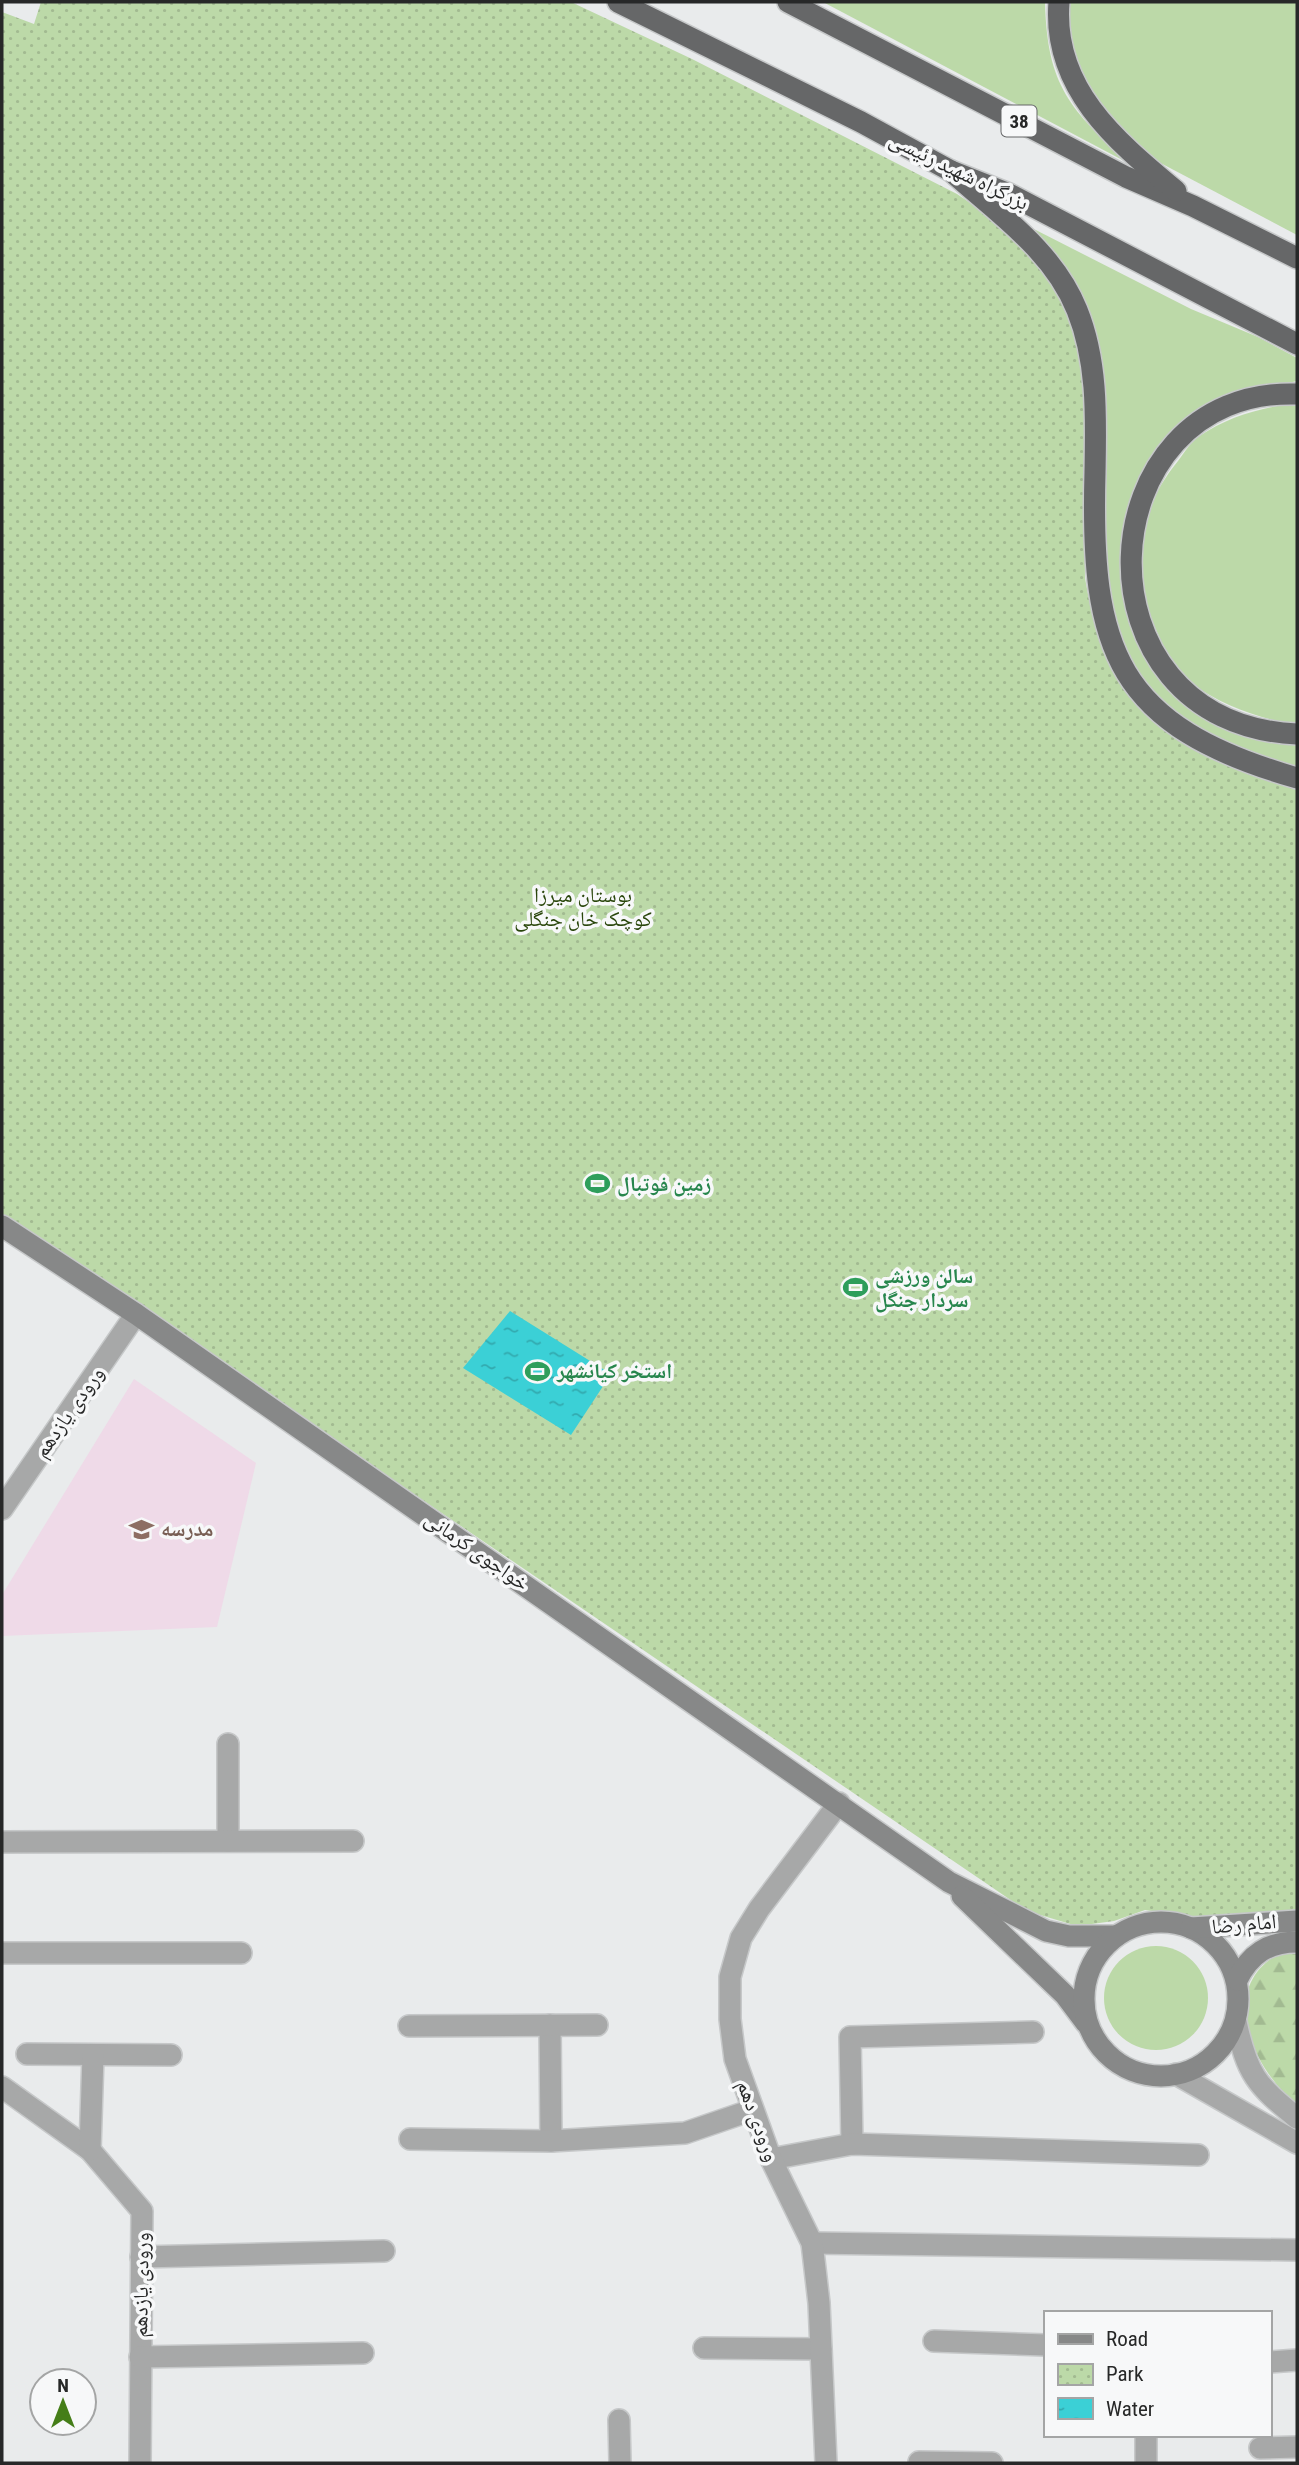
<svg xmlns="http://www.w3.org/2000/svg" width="1299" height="2465" font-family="'Roboto Condensed','Noto Naskh Arabic',sans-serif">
  <defs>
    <pattern id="forest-firs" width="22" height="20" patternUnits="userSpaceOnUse" patternTransform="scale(1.75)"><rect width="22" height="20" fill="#bcd9a8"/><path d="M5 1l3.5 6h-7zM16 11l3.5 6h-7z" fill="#a2ba91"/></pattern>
    <pattern id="park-dots" width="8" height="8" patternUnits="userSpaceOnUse" patternTransform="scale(1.75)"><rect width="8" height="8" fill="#bcd9a8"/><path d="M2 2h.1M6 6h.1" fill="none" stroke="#a2ba91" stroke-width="1.8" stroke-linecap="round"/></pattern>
    <pattern id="water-ripples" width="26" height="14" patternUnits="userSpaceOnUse" patternTransform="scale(1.75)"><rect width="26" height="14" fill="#3bd0d6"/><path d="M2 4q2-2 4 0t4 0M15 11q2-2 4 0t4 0" fill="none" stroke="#32a9ae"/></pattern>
  </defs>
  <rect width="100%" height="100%" fill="#e9ebec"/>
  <!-- education -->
  <polygon fill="#efdae8" points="134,1379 256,1463 217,1627 2,1636 2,1595"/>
  <!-- green -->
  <g fill="#bcd9a8">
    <path d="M823,2h222c2,84 25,108 85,162z"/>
    <polygon points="1066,2 1297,2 1297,235 1151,158 1090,96 1071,46"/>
    <path d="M1024,224l167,85 67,28 39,21v23c-37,8 -72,14 -104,35 -30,20 -50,52 -62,85 -41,115 39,245 166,241v30c-45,-18 -98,-33 -134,-67 -21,-20 -34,-48 -47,-72z"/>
    <path d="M1297,402v324c-39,-9 -74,-19 -107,-44 -16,-13 -24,-30 -32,-48 -29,-62 -24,-119 20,-173 6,-8 12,-18 20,-24 32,-22 62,-28 99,-35z"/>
    <circle cx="1156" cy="1998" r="52"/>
  </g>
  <!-- forest -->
  <path fill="url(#forest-firs)" d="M1280,1953h17v152c-44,-36 -82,-117 -17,-152z"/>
  <!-- park -->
  <path fill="url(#park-dots)" d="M41,2h530l121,57 265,135c29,20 60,41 82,68 68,85 44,215 46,316 23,136 89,173 212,211v1125l-97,4 -55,-8 -31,11 -37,5 -50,-15 -1025,-697v-1202l32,12z"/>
  <!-- water -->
  <polygon fill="url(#water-ripples)" points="510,1311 611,1374 571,1435 463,1368"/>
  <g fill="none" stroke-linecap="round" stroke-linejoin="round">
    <defs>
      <g id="minor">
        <polyline points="2,1509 136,1314"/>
        <polyline points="228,1744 228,1841"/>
        <polyline points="2,1842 353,1841"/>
        <polyline points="2,1953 241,1953"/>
        <path d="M1236,2022c11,52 20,63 61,96"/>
        <polyline points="550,2025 551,2141"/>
        <polyline points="409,2026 597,2025"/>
        <polyline points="27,2054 171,2055"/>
        <polyline points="1176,2074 1297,2143"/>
        <polyline points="2,2087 90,2150 142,2211 140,2463"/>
        <polyline points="410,2139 551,2141 685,2133 752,2110"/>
        <polyline points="852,2144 850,2037 1033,2032"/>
        <polyline points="90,2150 93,2055"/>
        <polyline points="771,2159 852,2144 1198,2155"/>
        <polyline points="812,2243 1297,2250"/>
        <polyline points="141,2257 384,2251"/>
        <polyline points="934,2341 1045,2345"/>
        <polyline points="704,2348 821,2349"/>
        <polyline points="140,2357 363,2353"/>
        <polyline points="1269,2362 1297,2360"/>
        <polyline points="619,2420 620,2463"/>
        <polyline points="1146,2435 1146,2463"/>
        <polyline points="1260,2448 1297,2447"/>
        <polyline points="919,2462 992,2463"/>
        <polyline points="826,2463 819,2303 812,2243 771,2159 735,2059 730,2019 730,1977 741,1938 759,1909 839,1803"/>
      </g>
      <g id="secondary">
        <polyline points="2,1226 136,1314 949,1882 1046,1931 1069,1936 1116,1936"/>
        <polyline points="962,1896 1065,1995 1086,2023"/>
        <circle cx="1161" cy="1999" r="77"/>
        <polyline points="1191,1928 1297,1921"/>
        <path d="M1237,1980c13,-26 31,-38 60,-38"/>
      </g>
      <g id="trunk">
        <polyline points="618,2 861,122 951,171 1009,194 1297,344"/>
        <polyline points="788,2 1126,177 1193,206 1297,258"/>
        <path d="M1059,2c-7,86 56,138 117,189"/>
        <path d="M951,171c46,42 102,79 126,139 21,52 19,108 18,162 -5,179 21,254 202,306"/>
        <path d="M1297,394c-212,-7 -230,330 0,340"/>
      </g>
    </defs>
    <!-- minor casing -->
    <use href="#minor" stroke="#c6c8c9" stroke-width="24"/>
    <!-- secondary casing -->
    <use href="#secondary" stroke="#c6c8c9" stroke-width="24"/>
    <!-- trunk casing -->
    <use href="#trunk" stroke="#c6c8c9" stroke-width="24"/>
    <!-- minor -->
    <use href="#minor" stroke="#a7a8a8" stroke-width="21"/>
    <!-- secondary -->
    <use href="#secondary" stroke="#878888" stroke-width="21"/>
    <!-- trunk -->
    <use href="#trunk" stroke="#666768" stroke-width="21"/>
  </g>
  <!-- icons -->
  <defs>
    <symbol id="stadium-bare" viewBox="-9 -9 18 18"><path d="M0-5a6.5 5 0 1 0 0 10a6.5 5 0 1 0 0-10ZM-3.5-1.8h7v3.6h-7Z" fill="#2e9e5b" stroke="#f7f8f9" stroke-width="2.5" paint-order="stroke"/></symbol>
    <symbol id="school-bare" viewBox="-9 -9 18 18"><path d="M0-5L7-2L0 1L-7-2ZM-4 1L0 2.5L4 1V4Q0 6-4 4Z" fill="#8d6e63" stroke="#f7f8f9" stroke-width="2.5" paint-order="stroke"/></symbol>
  </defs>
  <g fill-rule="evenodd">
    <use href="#stadium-bare" x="580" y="1166" width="35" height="35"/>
    <use href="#stadium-bare" x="838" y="1270" width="35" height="35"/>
    <use href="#stadium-bare" x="520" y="1354" width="35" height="35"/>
    <use href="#school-bare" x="124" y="1512" width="35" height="35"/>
  </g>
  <g text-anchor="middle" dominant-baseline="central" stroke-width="7" stroke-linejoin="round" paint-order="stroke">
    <!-- shield labels -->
    <rect fill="#f7f8f9" stroke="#656667" stroke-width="2" x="1001.5" y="105.5" width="35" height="31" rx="5"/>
    <g font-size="19" font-weight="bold" fill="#272828">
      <text x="1019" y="121">38</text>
    </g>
    <!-- street labels -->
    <g font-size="21" fill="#272828" stroke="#f7f8f9">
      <text transform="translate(959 171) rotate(26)">بزرگراه شهید رئیسی</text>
      <text transform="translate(69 1412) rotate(-55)">ورودی یازدهم</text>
      <text transform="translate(477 1551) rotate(35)">خواجوی کرمانی</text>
      <text transform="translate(1244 1924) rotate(-5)">امام رضا</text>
      <text transform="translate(758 2121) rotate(70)">ورودی دهم</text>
      <text transform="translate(141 2285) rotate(-89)">ورودی یازدهم</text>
    </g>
    <!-- park labels -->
    <g font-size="21" fill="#29460b" stroke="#f7f8f9">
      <text x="583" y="895">بوستان میرزا<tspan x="583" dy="24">کوچک خان جنگلی</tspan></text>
    </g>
    <!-- leisure labels -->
    <g font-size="21" font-weight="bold" fill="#27864d" stroke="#f7f8f9" text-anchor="start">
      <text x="617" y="1184">زمین فوتبال</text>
      <text x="875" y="1276">سالن ورزشی<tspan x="875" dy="24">سردار جنگل</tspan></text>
      <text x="557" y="1371">استخر کیانشهر</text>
    </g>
    <!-- education labels -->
    <g font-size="21" font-weight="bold" fill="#785e54" stroke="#f7f8f9" text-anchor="start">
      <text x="161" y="1529">مدرسه</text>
    </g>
  </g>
  <!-- border -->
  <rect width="1299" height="2465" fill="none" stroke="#272828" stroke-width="7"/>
  <!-- legend -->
  <rect x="1044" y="2311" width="228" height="126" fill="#f7f8f9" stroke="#a4a5a5" stroke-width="2"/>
  <rect x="1058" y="2334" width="35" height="10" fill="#878888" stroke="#a4a5a5" stroke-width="2"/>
  <text x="1106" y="2346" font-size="21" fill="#272828">Road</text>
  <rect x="1058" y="2364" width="35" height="21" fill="url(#park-dots)" stroke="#a4a5a5" stroke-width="2"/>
  <text x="1106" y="2381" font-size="21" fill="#272828">Park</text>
  <rect x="1058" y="2398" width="35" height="21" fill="url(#water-ripples)" stroke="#a4a5a5" stroke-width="2"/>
  <text x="1106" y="2416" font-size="21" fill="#272828">Water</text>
  <!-- north arrow -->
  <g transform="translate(63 2402)"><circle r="33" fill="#f7f8f9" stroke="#a4a5a5" stroke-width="2"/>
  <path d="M0-5L12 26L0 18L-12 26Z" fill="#457e18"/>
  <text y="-10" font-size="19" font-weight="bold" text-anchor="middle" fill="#272828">N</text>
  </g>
</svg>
